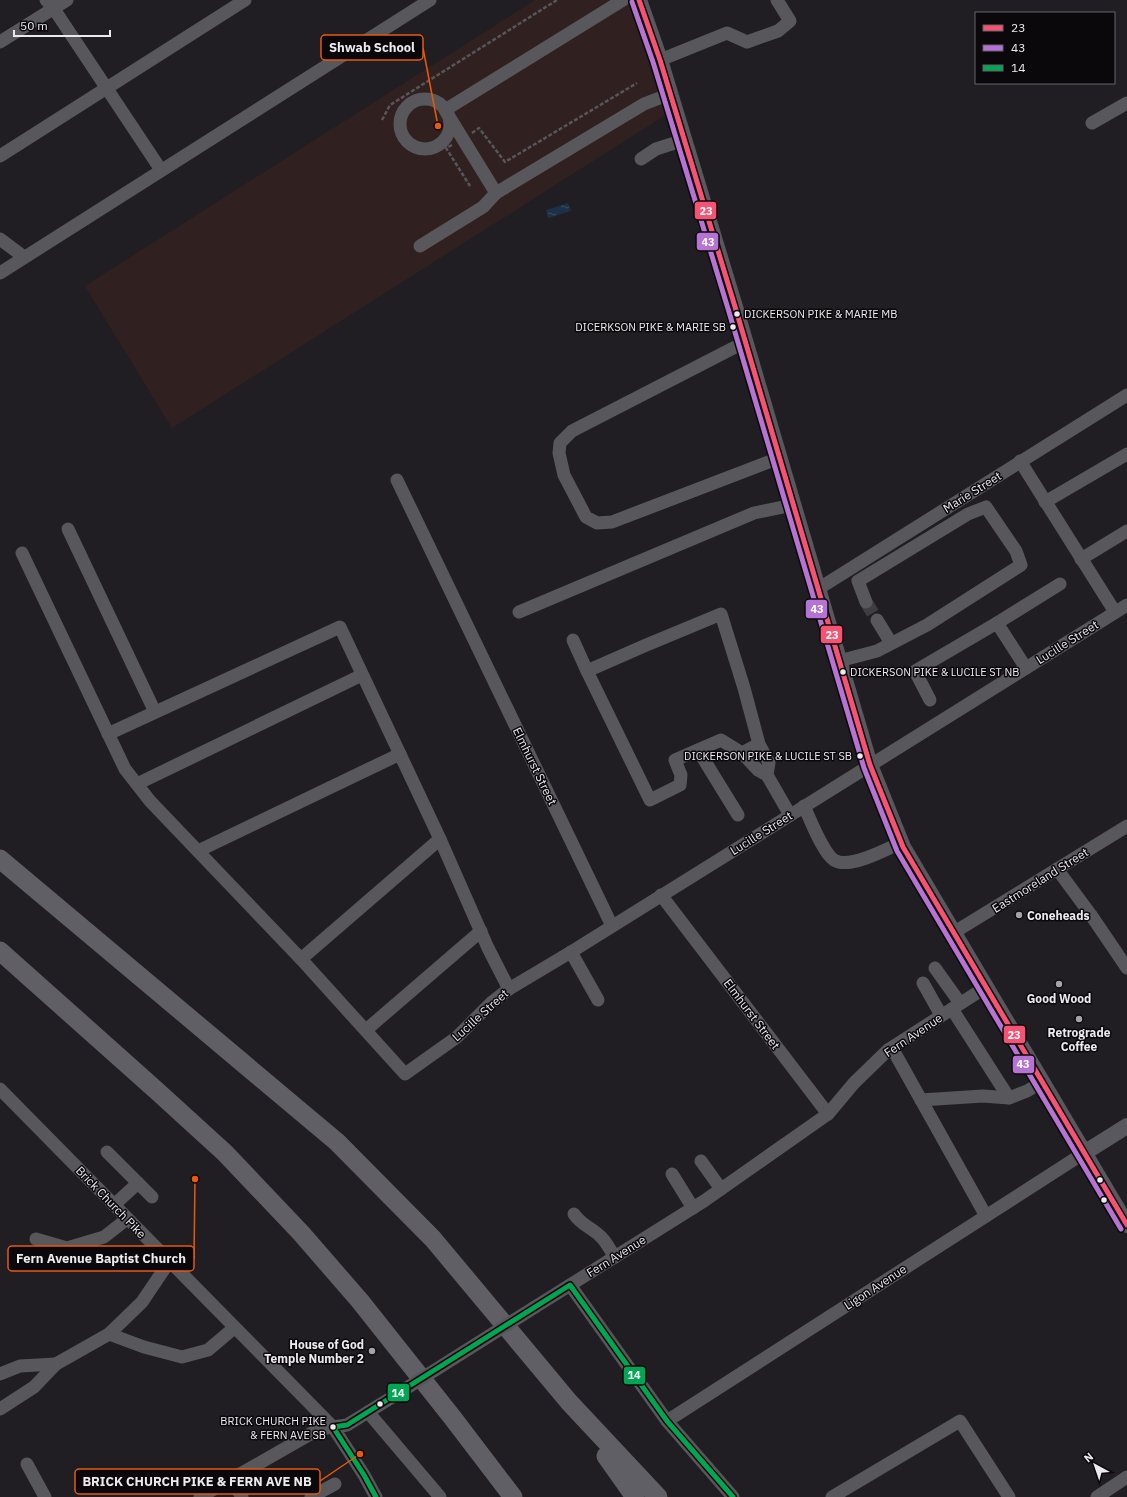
<svg xmlns="http://www.w3.org/2000/svg" width="1127" height="1497" font-family="'IBM Plex Sans',sans-serif">
  <defs>
    <pattern id="water-ripples" width="26" height="14" patternUnits="userSpaceOnUse"><rect width="26" height="14" fill="#1c3146"/><path d="M2 4q2-2 4 0t4 0M15 11q2-2 4 0t4 0" fill="none" stroke="#3d4f61"/></pattern>
  </defs>
  <rect width="100%" height="100%" fill="#211e23"/>
  <!-- education -->
  <polygon fill="#312020" points="535,0 639,0 675,109 172,428 85,286"/>
  <!-- water -->
  <polygon fill="url(#water-ripples)" points="568,203 571,211 548,218 546,210"/>
  <g fill="none" stroke-linecap="round" stroke-linejoin="round">
    <!-- minor-tunnel -->
    <polyline stroke="#403d42" stroke-width="13" stroke-dasharray="13 6" stroke-linecap="butt" points="866,602 877,620"/>
    <!-- path -->
    <g stroke="#58565a" stroke-width="2.5" stroke-dasharray="4 2" stroke-linecap="butt">
      <polyline points="382,120 390,105 557,0"/>
      <polyline points="472,133 479,128 505,162 637,83"/>
      <polyline points="452,145 446,148 470,186"/>
    </g>
    <!-- minor -->
    <g stroke="#57575c" stroke-width="13">
      <polyline points="46,0 54,9 161,170"/>
      <polyline points="623,0 445,110 496,193 644,104 670,94"/>
      <polyline points="0,42 67,0"/>
      <polyline points="660,60 727,33 747,42 778,31 790,21 777,0"/>
      <circle cx="425" cy="124" r="25"/>
      <polyline points="1092,123 1127,103"/>
      <polyline points="0,156 245,0"/>
      <polyline points="641,159 656,149 684,140"/>
      <polyline points="0,239 24,257"/>
      <polyline points="420,246 483,207 496,193"/>
      <polyline points="0,273 430,0"/>
      <polyline points="745,342 572,431 560,443 559,453 564,475 586,517 597,523 612,522 779,458"/>
      <polyline points="1020,461 1115,612"/>
      <polyline points="397,480 612,926"/>
      <polyline points="1045,502 1127,454"/>
      <polyline points="68,529 155,712"/>
      <polyline points="22,553 125,769 150,801 301,959 405,1074 457,1037 491,1003 509,989 571,952 1127,605"/>
      <polyline points="1081,559 1127,531"/>
      <polyline points="818,589 1127,395"/>
      <polyline points="519,612 754,513 793,505"/>
      <polyline points="877,620 891,643"/>
      <polyline points="573,640 587,671"/>
      <polyline points="839,661 877,651 927,625 1021,565 1016,551 986,507 968,514 858,581 866,602"/>
      <polyline points="1026,668 997,623 1060,584"/>
      <polyline points="930,700 915,671 997,623"/>
      <polyline points="108,734 340,627 440,839 488,948 509,989"/>
      <polyline points="759,744 742,753 721,740 675,760 681,775 680,785 650,800 587,671 644,646 721,614 744,688 759,744 769,763 767,775"/>
      <polyline points="698,750 738,815"/>
      <polyline points="742,753 758,770 767,775 790,815"/>
      <polyline points="137,784 362,675"/>
      <path d="M804,806c6,13 19,47 30,54 15,10 53,-11 68,-18"/>
      <polyline points="198,851 400,754"/>
      <polyline points="1057,869 1091,915 1127,968"/>
      <polyline points="661,895 828,1114"/>
      <polyline points="953,933 1127,826"/>
      <polyline points="571,952 598,1000"/>
      <polyline points="301,959 440,839"/>
      <polyline points="935,968 960,1003"/>
      <polyline points="923,983 941,1015"/>
      <polyline points="952,1009 1009,1098"/>
      <polyline points="366,1030 481,931"/>
      <polyline points="892,1048 986,1216"/>
      <polyline points="0,1089 333,1427 364,1475 376,1497"/>
      <polyline points="921,1100 983,1096 1009,1098 1027,1091 1042,1082"/>
      <polyline points="107,1152 152,1197"/>
      <polyline points="701,1161 721,1189"/>
      <polyline points="672,1174 693,1208"/>
      <polyline points="114,1205 138,1183"/>
      <path d="M574,1214c7,11 17,13 26,22 6,5 10,14 15,21"/>
      <polyline points="36,1239 67,1248 104,1237 127,1219"/>
      <polyline points="570,1285 667,1421 733,1497"/>
      <polyline points="535,1307 704,1201 828,1114 854,1083 888,1050 986,987"/>
      <polyline points="109,1334 144,1347 182,1357 208,1350 234,1328"/>
      <polyline points="0,1374 20,1366 56,1364"/>
      <polyline points="0,1409 34,1387 56,1364 109,1334 142,1302 169,1262"/>
      <polyline points="368,1412 440,1497"/>
      <polyline points="667,1421 1084,1153"/>
      <polyline points="27,1464 45,1497"/>
      <polyline points="231,1479 242,1497"/>
      <polyline points="200,1497 319,1429 347,1425 394,1396"/>
      <polyline points="311,1497 335,1484"/>
      <polyline points="832,1497 960,1421 1009,1497"/>
      <polyline points="1097,1497 1127,1477"/>
    </g>
    <!-- major -->
    <g stroke="#58585e" stroke-width="16">
      <polyline points="639,0 660,60 736,310 870,765 903,847 1127,1225"/>
      <polyline points="1084,1153 1127,1126"/>
    </g>
    <!-- highway -->
    <g stroke="#5f5f65" stroke-width="19">
      <polyline points="0,859 337,1142 433,1239 569,1402 658,1497"/>
      <polyline points="0,951 157,1091 225,1153 301,1233 360,1301 452,1417 513,1497"/>
      <polyline points="606,1456 635,1497"/>
    </g>
    <!-- minor-bridge -->
    <polyline stroke="#57575c" stroke-width="13" points="394,1396 535,1307"/>
    <defs>
      <polyline id="bus-1" points="639,0 660,60 736,310 870,765 903,847 1127,1225"/>
      <polyline id="bus-2" points="632,2 653,62 729,312 864,768 897,851 1121,1229"/>
      <polyline id="bus-3" points="376,1497 364,1475 333,1427 347,1425 570,1285 667,1421 733,1497"/>
    </defs>
    <!-- bus-1 casing -->
    <use href="#bus-1" stroke="#0a080b" stroke-width="8"/>
    <!-- bus-2 casing -->
    <use href="#bus-2" stroke="#0a080b" stroke-width="8"/>
    <!-- bus-3 casing -->
    <use href="#bus-3" stroke="#0a080b" stroke-width="8"/>
    <!-- bus-1 -->
    <use href="#bus-1" stroke="#f65372" stroke-width="5"/>
    <!-- bus-2 -->
    <use href="#bus-2" stroke="#b673d3" stroke-width="5"/>
    <!-- bus-3 -->
    <use href="#bus-3" stroke="#00a651" stroke-width="5"/>
  </g>
  <!-- markers -->
  <g fill="#edeaef" stroke="#0a080b" stroke-width="1.5">
    <circle cx="737" cy="314" r="3.5"/>
    <circle cx="733" cy="327" r="3.5"/>
    <circle cx="843" cy="672" r="3.5"/>
    <circle cx="860" cy="756" r="3.5"/>
    <circle cx="1100" cy="1180" r="3.5"/>
    <circle cx="1104" cy="1200" r="3.5"/>
    <circle cx="380" cy="1404" r="3.5"/>
    <circle cx="333" cy="1427" r="3.5"/>
  </g>
  <g fill="#a6a3a8" stroke="#0a080b" stroke-width="1.5">
    <circle cx="1019" cy="915" r="4"/>
    <circle cx="1059" cy="984" r="4"/>
    <circle cx="1079" cy="1019" r="4"/>
    <circle cx="372" cy="1351" r="4"/>
  </g>
  <g text-anchor="middle" dominant-baseline="central" stroke-width="3" stroke-linejoin="round" paint-order="stroke">
    <!-- bus labels -->
    <g font-size="11" fill="#edeaef" stroke="#0a080b" text-anchor="end">
      <text x="744" y="314" text-anchor="start">DICKERSON PIKE &amp; MARIE MB</text>
      <text x="726" y="327">DICERKSON PIKE &amp; MARIE SB</text>
      <text x="850" y="672" text-anchor="start">DICKERSON PIKE &amp; LUCILE ST NB</text>
      <text x="852" y="756">DICKERSON PIKE &amp; LUCILE ST SB</text>
      <text x="326" y="1421">BRICK CHURCH PIKE<tspan x="326" dy="14">&amp; FERN AVE SB</tspan></text>
    </g>
    <!-- street labels -->
    <g font-size="12" fill="#edeaef" stroke="#0a080b">
      <text transform="translate(972 492) rotate(-32)">Marie Street</text>
      <text transform="translate(1067 642) rotate(-32)">Lucille Street</text>
      <text transform="translate(535 766) rotate(64)">Elmhurst Street</text>
      <text transform="translate(761 833) rotate(-32)">Lucille Street</text>
      <text transform="translate(1040 880) rotate(-32)">Eastmoreland Street</text>
      <text transform="translate(752 1014) rotate(53)">Elmhurst Street</text>
      <text transform="translate(480 1015) rotate(-42)">Lucille Street</text>
      <text transform="translate(913 1035) rotate(-34)">Fern Avenue</text>
      <text transform="translate(111 1202) rotate(46)">Brick Church Pike</text>
      <text transform="translate(616 1256) rotate(-32)">Fern Avenue</text>
      <text transform="translate(875 1287) rotate(-33)">Ligon Avenue</text>
    </g>
    <!-- poi labels -->
    <g font-size="12" font-weight="bold" fill="#edeaef" stroke="#0a080b">
      <text x="1027" y="915" text-anchor="start">Coneheads</text>
      <text x="1059" y="998">Good Wood</text>
      <text x="1079" y="1032">Retrograde<tspan x="1079" dy="14">Coffee</tspan></text>
      <text x="364" y="1344" text-anchor="end">House of God<tspan x="364" dy="14">Temple Number 2</tspan></text>
    </g>
  </g>
  <!-- callouts -->
  <path fill="none" stroke="#e8590c" stroke-width="1.5" d="M438 126L423 48M195 1179L194 1259M360 1454L320 1481"/>
  <g fill="#e8590c" stroke="#0a080b" stroke-width="1.5">
    <circle cx="438" cy="126" r="4"/>
    <circle cx="195" cy="1179" r="4"/>
    <circle cx="360" cy="1454" r="4"/>
  </g>
  <g fill="#0a080b" stroke="#e8590c" stroke-width="1.5">
    <rect x="321" y="35" width="102" height="25" rx="4"/>
    <rect x="8" y="1246" width="186" height="25" rx="4"/>
    <rect x="75" y="1469" width="245" height="25" rx="4"/>
  </g>
  <g font-size="13" text-anchor="middle" font-weight="bold" fill="#edeaef">
    <text x="372" y="52">Shwab School</text>
    <text x="101" y="1263">Fern Avenue Baptist Church</text>
    <text x="197" y="1486">BRICK CHURCH PIKE &amp; FERN AVE NB</text>
  </g>
  <g stroke="#0a080b" stroke-width="1.5">
    <rect x="694" y="201" width="23" height="19" rx="4" fill="#f65372"/>
    <rect x="696" y="232" width="23" height="19" rx="4" fill="#b673d3"/>
    <rect x="805" y="599" width="23" height="20" rx="4" fill="#b673d3"/>
    <rect x="820" y="625" width="23" height="19" rx="4" fill="#f65372"/>
    <rect x="1003" y="1025" width="23" height="19" rx="4" fill="#f65372"/>
    <rect x="1012" y="1055" width="23" height="19" rx="4" fill="#b673d3"/>
    <rect x="623" y="1366" width="23" height="19" rx="4" fill="#00a651"/>
    <rect x="387" y="1383" width="23" height="19" rx="4" fill="#00a651"/>
  </g>
  <g font-size="11" text-anchor="middle" font-weight="bold" fill="#fff">
    <text x="706" y="215">23</text>
    <text x="708" y="246">43</text>
    <text x="817" y="613">43</text>
    <text x="832" y="639">23</text>
    <text x="1014" y="1039">23</text>
    <text x="1023" y="1068">43</text>
    <text x="634" y="1379">14</text>
    <text x="398" y="1397">14</text>
  </g>
  <!-- legend -->
  <rect x="975" y="12" width="140" height="72" fill="#0a080b" stroke="#656266"/>
  <rect x="983" y="25" width="20" height="6" fill="#f65372" stroke="#656266"/>
  <text x="1011" y="32" font-size="12" fill="#edeaef">23</text>
  <rect x="983" y="45" width="20" height="6" fill="#b673d3" stroke="#656266"/>
  <text x="1011" y="52" font-size="12" fill="#edeaef">43</text>
  <rect x="983" y="65" width="20" height="6" fill="#00a651" stroke="#656266"/>
  <text x="1011" y="72" font-size="12" fill="#edeaef">14</text>
  <!-- north arrow -->
  <g transform="translate(1095 1465) rotate(320)" stroke="#0a080b" stroke-width="3" paint-order="stroke">
  <path d="M0-3L7 15L0 10L-7 15Z" fill="#edeaef"/>
  <text y="-6" font-size="11" font-weight="bold" text-anchor="middle" fill="#edeaef">N</text>
  </g>
  <!-- scale -->
  <path d="M14 30v6h96v-6" fill="none" stroke="#edeaef" stroke-width="2"/>
  <text x="20" y="30" font-size="12" fill="#edeaef" stroke="#0a080b" stroke-width="3" paint-order="stroke">50 m</text>
</svg>
